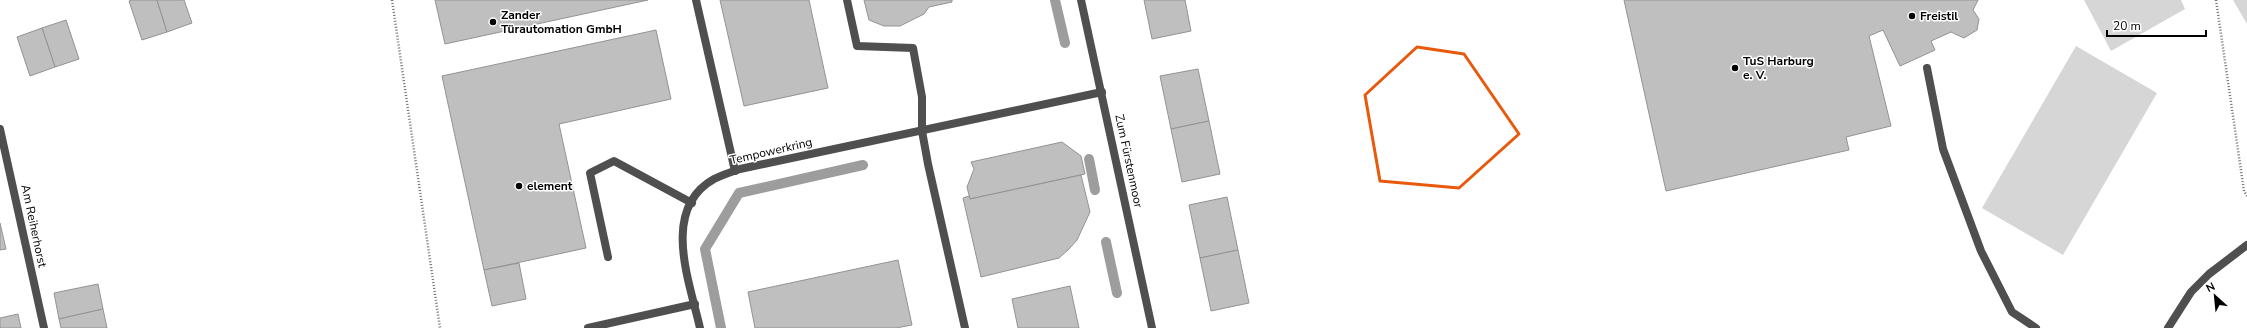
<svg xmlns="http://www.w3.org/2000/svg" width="2247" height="328" font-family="'Nunito Sans',sans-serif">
  <rect width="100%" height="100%" fill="#fff"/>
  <!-- green -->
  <g fill="#d6d6d6">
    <polygon points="2084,0 2181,0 2185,9 2111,51"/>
    <polygon points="2233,0 2247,0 2247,24"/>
    <polygon points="2076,46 2157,93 2063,255 1982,208"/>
  </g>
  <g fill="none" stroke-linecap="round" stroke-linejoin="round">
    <!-- stream -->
    <g stroke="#9d9d9d" stroke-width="10">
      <polyline points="1055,0 1065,43"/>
      <polyline points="1089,159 1095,190"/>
      <polyline points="1106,242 1117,293"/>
      <polyline points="721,328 705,249 739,193 863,165"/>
    </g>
  </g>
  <!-- building -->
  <g fill="#bfbfbf" stroke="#939393">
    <polygon points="132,0 157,0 167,32 142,40 129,1"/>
    <polygon points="157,0 184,0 192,23 167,32"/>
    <polygon points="435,0 648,0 445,44"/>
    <polygon points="720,0 809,0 828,88 744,106"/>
    <polygon points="864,0 952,0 952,2 929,7 924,14 900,26 884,26 869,20"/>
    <polygon points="1144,0 1185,0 1191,31 1152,39"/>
    <polygon points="1624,0 1978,0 1973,10 1979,19 1977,30 1964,38 1951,32 1931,41 1935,50 1900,66 1883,30 1869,36 1891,126 1846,137 1849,150 1666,191"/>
    <polygon points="66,20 79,59 55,67 42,28"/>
    <polygon points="42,28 55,67 30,76 17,37"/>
    <polygon points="656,30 671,99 559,124 586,248 484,270 442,76"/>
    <polygon points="1198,69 1209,121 1171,129 1160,76"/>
    <polygon points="1209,121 1220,174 1182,182 1171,129"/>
    <polygon points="1062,142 1081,156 1085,174 970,199 967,187 974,169 971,162"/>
    <polygon points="1081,175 1090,212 1077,240 1069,249 1059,258 981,277 963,198 969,196 970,199"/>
    <polygon points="1227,197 1238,250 1200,258 1189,205"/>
    <polygon points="0,223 6,249 0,250"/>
    <polygon points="1238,250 1249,303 1211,311 1200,258"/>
    <polygon points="898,260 912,325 896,328 755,328 748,292"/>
    <polygon points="519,263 526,299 492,306 484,270"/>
    <polygon points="98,284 103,309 59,319 54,293"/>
    <polygon points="1070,286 1079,328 1018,328 1012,299"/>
    <polygon points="103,309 107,328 61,328 59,319"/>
    <polygon points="18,314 21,328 0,328 0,318"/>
  </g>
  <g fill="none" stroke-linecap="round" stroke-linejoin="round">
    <!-- path -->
    <g stroke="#717171" stroke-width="2.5" stroke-dasharray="1 2" stroke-linecap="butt">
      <polyline points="392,0 440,328"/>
      <polyline points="2216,0 2244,191 2247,196"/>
    </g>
    <!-- service -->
    <g stroke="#4f4f4f" stroke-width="8">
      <polyline points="696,0 735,171"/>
      <polyline points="847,0 857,46 913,48 922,97 922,131"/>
      <polyline points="1927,68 1943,149 1981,251 2012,312 2036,328"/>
      <polyline points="608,257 590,173 614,161 692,203"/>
      <polyline points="588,328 695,304"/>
    </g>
    <!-- minor -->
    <g stroke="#4f4f4f" stroke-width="8">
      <polyline points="1081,0 1152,328"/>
      <polyline points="0,129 44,328"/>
      <polyline points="922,131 928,164 965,328"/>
      <path d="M700,328c-10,-45 -40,-119 14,-149 8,-4 17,-7 26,-10l362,-77"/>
      <polyline points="2168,328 2191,292 2209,274 2247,245"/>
    </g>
  </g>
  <!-- marked area -->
  <path fill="none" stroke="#e8590c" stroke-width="3" stroke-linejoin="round" d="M1417,47l47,7 55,80 -60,54 -79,-7 -15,-86z"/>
  <!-- markers -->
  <g fill="#000" stroke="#fff" stroke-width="1.5">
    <circle cx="1912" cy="16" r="4"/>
    <circle cx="493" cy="22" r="4"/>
    <circle cx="1735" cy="68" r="4"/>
    <circle cx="519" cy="186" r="4"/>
  </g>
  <g text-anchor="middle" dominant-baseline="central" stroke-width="3" stroke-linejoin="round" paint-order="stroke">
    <!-- poi labels -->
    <g font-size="12" font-weight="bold" fill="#000" stroke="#fff" text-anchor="start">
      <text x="501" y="15">Zander<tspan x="501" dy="14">Türautomation GmbH</tspan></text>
      <text x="1920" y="16">Freistil</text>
      <text x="1743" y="61">TuS Harburg<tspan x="1743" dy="14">e. V.</tspan></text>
      <text x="527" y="186">element</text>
    </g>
    <!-- street labels -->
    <g font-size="12" fill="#000" stroke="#fff">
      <text transform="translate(771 151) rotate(-13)">Tempowerkring</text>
      <text transform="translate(1129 161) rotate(78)">Zum Fürstenmoor</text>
      <text transform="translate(34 226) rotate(78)">Am Reiherhorst</text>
    </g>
  </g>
  <!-- north arrow -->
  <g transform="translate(2215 296) rotate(333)" stroke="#ffffff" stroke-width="3" paint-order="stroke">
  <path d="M0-3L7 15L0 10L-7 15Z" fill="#000000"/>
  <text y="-6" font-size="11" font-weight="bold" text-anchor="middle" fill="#000000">N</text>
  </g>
  <!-- scale -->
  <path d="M2107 30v6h99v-6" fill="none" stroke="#000000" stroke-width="2"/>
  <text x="2113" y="30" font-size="12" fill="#000000" stroke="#ffffff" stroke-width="3" paint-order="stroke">20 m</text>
</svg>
